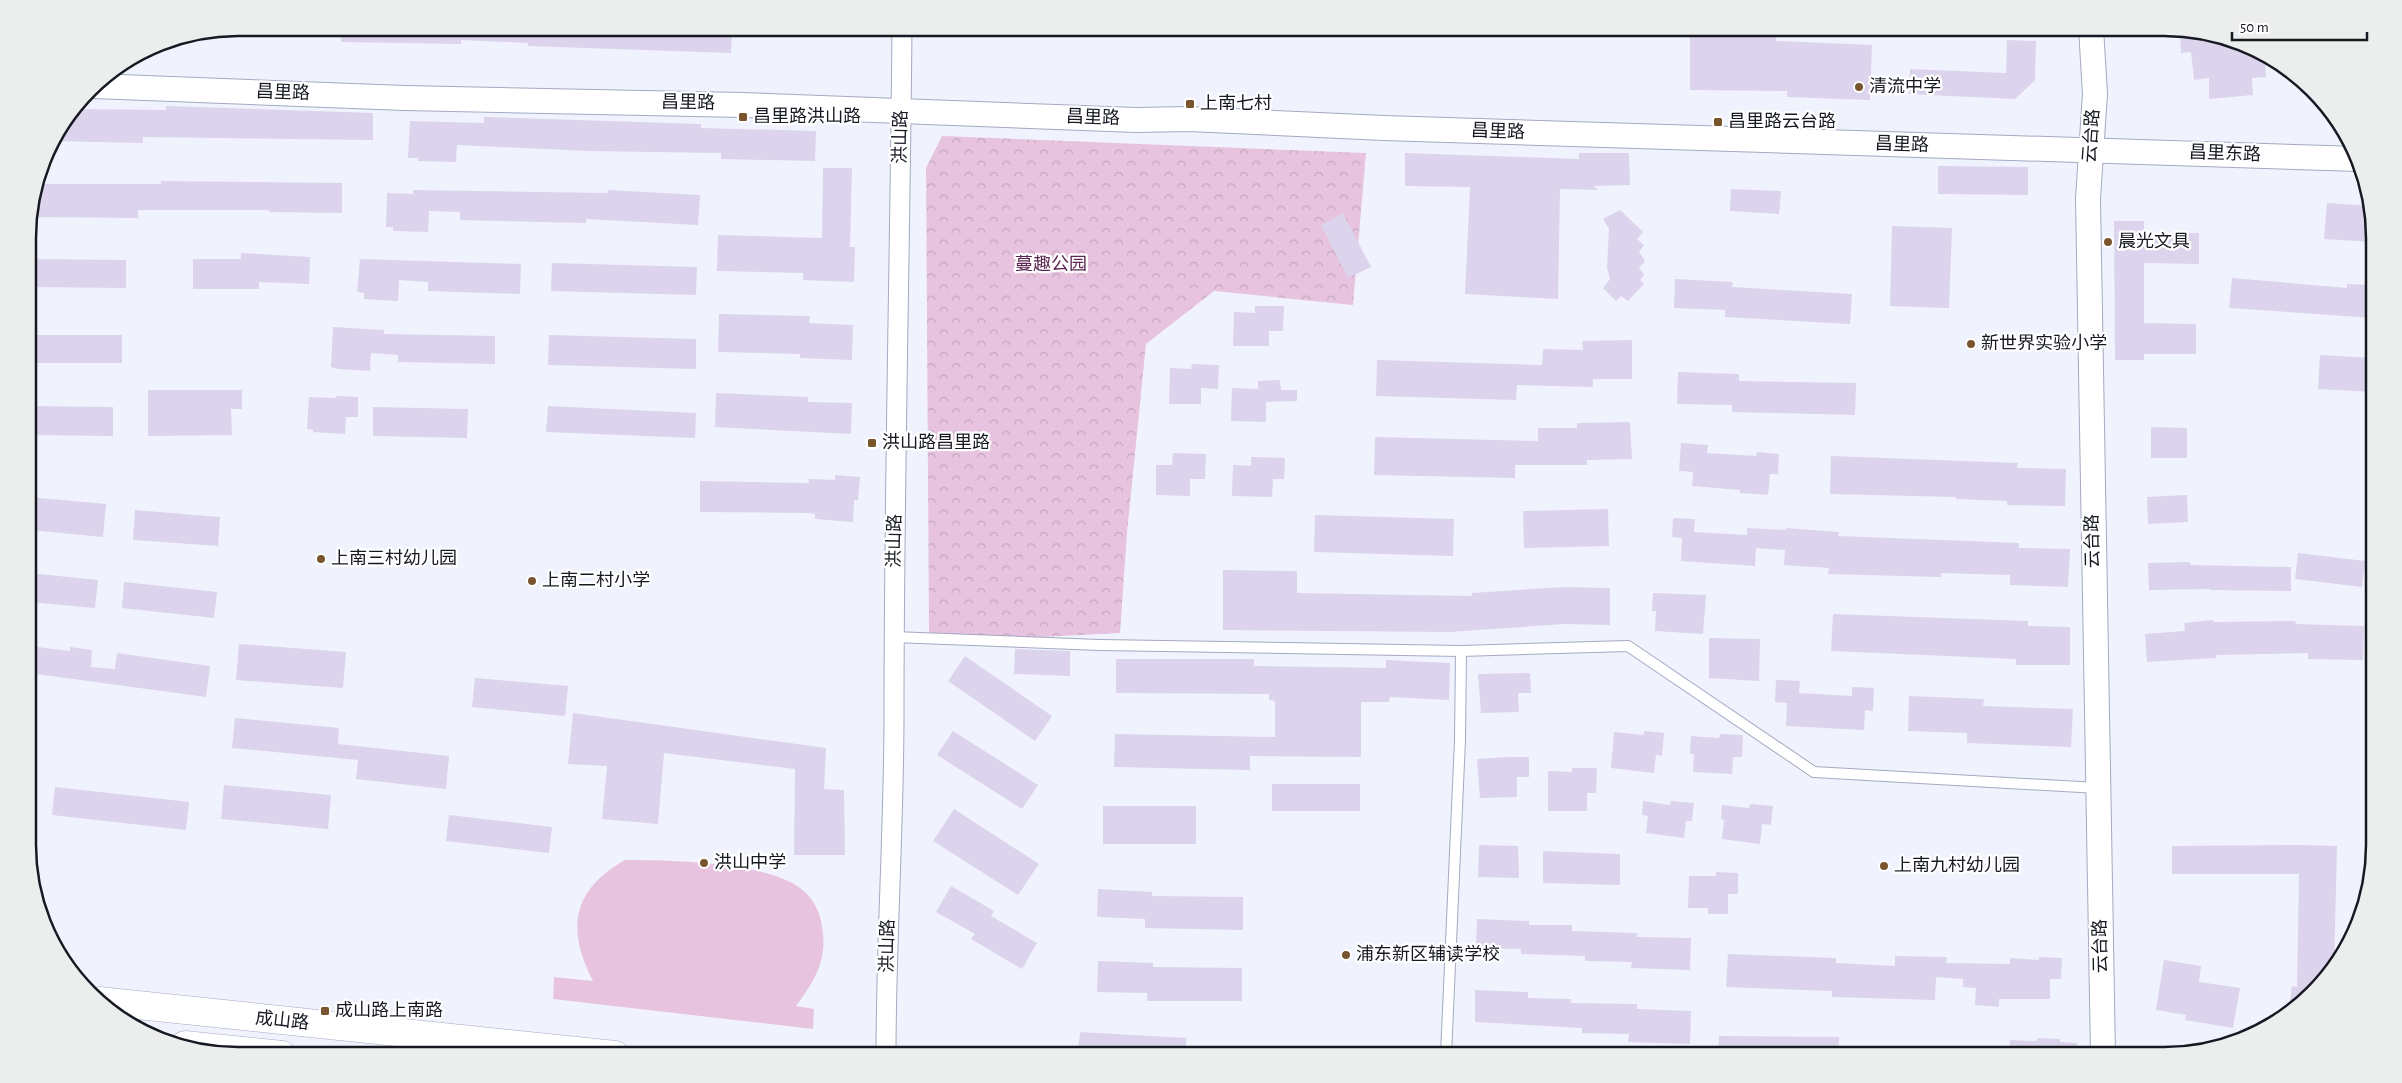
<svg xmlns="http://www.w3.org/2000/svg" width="2402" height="1083" font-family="'Alegreya Sans','Noto Sans SC',sans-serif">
  <defs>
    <pattern id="forest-crowns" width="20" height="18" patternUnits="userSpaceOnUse" patternTransform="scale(1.25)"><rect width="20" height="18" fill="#e7c3df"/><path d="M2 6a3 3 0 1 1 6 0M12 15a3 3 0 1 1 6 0" fill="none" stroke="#c5a7bf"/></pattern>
  </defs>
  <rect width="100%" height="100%" fill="#f0f3fd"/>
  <!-- forest -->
  <polygon fill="url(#forest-crowns)" points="942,136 1366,153 1353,305 1214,291 1146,344 1127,533 1120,633 999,639 929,633 926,168"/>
  <!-- garden -->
  <path fill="#e7c3df" d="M625,860c43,0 141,2 175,28 15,10 22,29 23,46 3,29 -10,49 -27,72l18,3 -1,20 -260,-30 1,-22 39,4c-27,-52 -21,-91 32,-121z"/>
  <!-- building -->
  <g fill="#dcd3ec">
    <polygon points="341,28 732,28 731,53 528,46 528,43 461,40 461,44 341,42"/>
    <polygon points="1690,28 1776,28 1776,41 1872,45 1870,100 1787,97 1787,91 1690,90"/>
    <polygon points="2180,31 2245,44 2265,55 2266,77 2252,78 2253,95 2209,99 2209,78 2194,80 2191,52 2181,53"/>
    <polygon points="2007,40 2036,41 2035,80 2015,99 1909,94 1910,69 2006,73"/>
    <polygon points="166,106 373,113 373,140 143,137 143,143 52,141 77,109 166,110"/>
    <polygon points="484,117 701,124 701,128 816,131 815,161 721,159 721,153 588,151 457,145 456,162 418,161 418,158 408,158 410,121 484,123"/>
    <polygon points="1405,153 1579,159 1579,153 1629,153 1630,185 1593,186 1598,190 1560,189 1558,299 1465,294 1470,187 1405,186"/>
    <polygon points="1938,166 2028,167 2028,195 1938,194"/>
    <polygon points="823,168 852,168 850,247 855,247 854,282 803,280 803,273 717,271 718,235 822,238"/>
    <polygon points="161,181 342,183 342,213 269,212 269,210 138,210 138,218 30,217 39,184 161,184"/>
    <polygon points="1731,189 1781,191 1779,214 1730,211"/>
    <polygon points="413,190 608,193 608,190 700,195 698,225 586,219 586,223 460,220 460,212 429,211 428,232 393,231 393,227 386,227 387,193 413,194"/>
    <polygon points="2327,203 2371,206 2373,242 2324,239"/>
    <polygon points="1620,210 1643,232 1637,239 1644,245 1639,252 1645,261 1639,268 1644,275 1640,280 1644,284 1628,301 1621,296 1616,301 1603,288 1610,279 1607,268 1609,229 1603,219"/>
    <polygon points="1343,213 1371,267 1348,278 1321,225"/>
    <polygon points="2114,221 2144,221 2144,233 2199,233 2199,264 2144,263 2144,323 2196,324 2196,354 2144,354 2144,360 2115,360"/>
    <polygon points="1892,226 1952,228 1949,308 1890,306"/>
    <polygon points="241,253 310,257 309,284 259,282 259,289 193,289 193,259 241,259"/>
    <polygon points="28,259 126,260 126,288 28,287"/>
    <polygon points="360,259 521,264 520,294 428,291 428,282 399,280 398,301 364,299 364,293 357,292"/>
    <polygon points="552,263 697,267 696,295 551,291"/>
    <polygon points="2232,278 2347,288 2347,284 2373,285 2373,318 2229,308"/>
    <polygon points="1675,279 1733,282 1732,287 1852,294 1850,324 1725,317 1725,310 1674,308"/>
    <polygon points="1255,306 1284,306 1283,331 1269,331 1269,346 1233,346 1234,312 1255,313"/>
    <polygon points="719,314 810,316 809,323 853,325 852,360 800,358 800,354 718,352"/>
    <polygon points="333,327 384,330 384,334 495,336 495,364 398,362 398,355 371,353 370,371 338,369 331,367"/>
    <rect x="28" y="335" width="94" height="28"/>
    <polygon points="549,335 696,339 696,369 548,365"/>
    <polygon points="1632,340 1632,379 1593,379 1593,387 1517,385 1516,400 1376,396 1377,360 1542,365 1543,349 1583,350 1582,341"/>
    <polygon points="2320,355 2373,358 2373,392 2318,389"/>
    <polygon points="1192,364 1219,365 1218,389 1201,388 1201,404 1169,404 1170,368 1191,369"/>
    <polygon points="1678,372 1739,374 1739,381 1856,383 1855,415 1732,412 1732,405 1677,404"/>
    <polygon points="1280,380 1281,390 1297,390 1297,401 1266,402 1266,422 1231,421 1232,388 1258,389 1258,381"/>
    <polygon points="148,390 242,390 242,409 231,409 232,435 148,436"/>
    <polygon points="716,393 808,397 808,402 852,403 851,434 715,427"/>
    <polygon points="336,396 358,397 358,417 346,417 345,434 313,432 313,430 307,429 309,397 336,398"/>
    <polygon points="28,406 113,407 113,436 28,435"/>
    <polygon points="548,406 696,413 695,438 546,432"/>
    <polygon points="373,407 468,409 467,438 373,436"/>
    <polygon points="1630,422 1632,459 1587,460 1587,465 1515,465 1515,478 1374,475 1375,437 1538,441 1538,428 1577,428 1577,423"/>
    <polygon points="2151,427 2187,428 2187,458 2151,458"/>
    <polygon points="1681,443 1708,445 1707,453 1756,456 1757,452 1779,454 1778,474 1770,474 1768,495 1740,493 1740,490 1692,486 1693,472 1679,471"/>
    <polygon points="1173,453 1206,454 1205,479 1190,479 1190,496 1156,495 1156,465 1172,465"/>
    <polygon points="1831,456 2018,463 2017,468 2066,469 2065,506 2007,505 2007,501 1956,499 1956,497 1830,494"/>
    <polygon points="1251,457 1285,458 1284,479 1273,479 1272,497 1232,496 1233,465 1251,466"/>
    <polygon points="835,475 860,477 858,500 854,500 853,522 815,519 815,514 808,513 700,512 700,481 809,483 809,479 835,480"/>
    <polygon points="2187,495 2188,522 2148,524 2147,497"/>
    <polygon points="29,497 106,504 103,537 29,530"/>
    <polygon points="1608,509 1609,546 1524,548 1523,511"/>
    <polygon points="135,510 220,517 218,546 133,540"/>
    <polygon points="1315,515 1454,519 1453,556 1314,552"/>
    <polygon points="1673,518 1695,519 1694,532 1747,535 1747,528 1786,530 1786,528 1839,532 1838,536 2019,543 2019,548 2070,549 2068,587 2010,585 2010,575 1941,573 1941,577 1828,574 1829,568 1784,565 1785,550 1756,548 1755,566 1681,561 1682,538 1672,537"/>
    <polygon points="2298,553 2365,561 2362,587 2295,579"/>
    <polygon points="2190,562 2190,565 2291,567 2291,591 2210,590 2210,589 2149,590 2148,563"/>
    <polygon points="1223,570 1297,571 1297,593 1472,596 1472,593 1564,587 1610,588 1610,625 1564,624 1450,632 1223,630"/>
    <polygon points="29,573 98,580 95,608 29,602"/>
    <polygon points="124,582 217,592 214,618 122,608"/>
    <polygon points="1653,593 1706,595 1703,634 1655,631 1656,611 1652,611"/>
    <polygon points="1833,614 2028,621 2028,626 2070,627 2070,665 2016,665 2016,659 1831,651"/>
    <polygon points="2213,620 2213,622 2295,621 2296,624 2364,626 2363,660 2308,659 2308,653 2216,655 2216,658 2147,662 2145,634 2185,631 2184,623"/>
    <polygon points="1709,638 1760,639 1759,681 1709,678"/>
    <polygon points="239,644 346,652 343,688 236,680"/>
    <polygon points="29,646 70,651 70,647 92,650 91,667 115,669 117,653 210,666 206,697 29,673"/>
    <polygon points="1015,649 1070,651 1070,676 1014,674"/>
    <polygon points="965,656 1052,716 1035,741 948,681"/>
    <polygon points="1116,659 1254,659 1254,666 1386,668 1386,660 1450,663 1449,700 1390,697 1389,702 1361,702 1361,757 1250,756 1250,770 1114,767 1115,734 1275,737 1275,701 1269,700 1269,694 1116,693"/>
    <polygon points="1530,673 1531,693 1518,693 1519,712 1481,713 1478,674"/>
    <polygon points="475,678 568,686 565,716 472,707"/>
    <polygon points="1776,680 1800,681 1799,693 1852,696 1852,687 1874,688 1873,711 1865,710 1864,730 1786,726 1787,703 1775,702"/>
    <polygon points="1909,696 1984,699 1983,706 2073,709 2071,747 1967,743 1967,733 1908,731"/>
    <polygon points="573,713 826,748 824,789 844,790 845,855 794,855 795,769 664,753 658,824 602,819 607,766 568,764"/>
    <polygon points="235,718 339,728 338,744 449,756 446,789 356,779 358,760 232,748"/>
    <polygon points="953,731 1038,785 1022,809 937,755"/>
    <polygon points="1644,731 1664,733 1662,756 1656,755 1654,773 1611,768 1614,732 1644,735"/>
    <polygon points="1720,734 1743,735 1742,757 1733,757 1732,774 1693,772 1694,754 1690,754 1691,736 1719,738"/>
    <polygon points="1508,757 1529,757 1529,777 1517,777 1517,797 1480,798 1477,759"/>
    <polygon points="1572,768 1597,768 1596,793 1587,793 1587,811 1548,811 1548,771 1572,772"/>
    <rect x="1272" y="784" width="88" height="27"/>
    <polygon points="224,785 331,795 328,829 221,819"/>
    <polygon points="55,787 189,802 186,830 52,815"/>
    <polygon points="1643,801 1670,805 1671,801 1694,803 1692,821 1686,821 1684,838 1646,833 1648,816 1642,815"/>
    <polygon points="1750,804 1773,806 1771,825 1762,824 1760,844 1722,839 1724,820 1721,819 1722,805 1749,808"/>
    <rect x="1103" y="806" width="93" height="38"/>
    <polygon points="954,809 1039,864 1018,895 933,841"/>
    <polygon points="449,815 552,827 549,853 446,841"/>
    <polygon points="1479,845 1518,846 1519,878 1478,877"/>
    <polygon points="2300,845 2337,846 2334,968 2331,973 2288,1014 2292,986 2297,987 2299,874 2172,874 2172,846"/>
    <polygon points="1543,851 1620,854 1620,885 1543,883"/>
    <polygon points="1716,872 1738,873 1738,894 1728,894 1728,914 1708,914 1708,908 1688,908 1689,876 1716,876"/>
    <polygon points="951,886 994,911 991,916 1037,943 1022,969 971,939 975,934 936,912"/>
    <polygon points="1098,889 1152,892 1152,896 1243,897 1243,930 1145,928 1145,919 1097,917"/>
    <polygon points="1477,919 1529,921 1529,925 1572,925 1572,931 1637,933 1637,937 1691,938 1690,970 1631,968 1632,962 1585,961 1585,956 1521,954 1521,949 1476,948"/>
    <polygon points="1728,954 1836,958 1836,963 1895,966 1895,956 1947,957 1946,963 2010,964 2010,958 2039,960 2039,957 2062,958 2061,979 2050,979 2050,999 1999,999 1999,1007 1975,1005 1976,988 1963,987 1963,979 1936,977 1935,1000 1832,997 1832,991 1726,987"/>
    <polygon points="2164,960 2201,966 2199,982 2240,988 2233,1028 2185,1020 2186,1015 2156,1010"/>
    <polygon points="1098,961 1153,963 1153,967 1242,968 1242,1001 1147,1001 1147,993 1097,992"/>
    <polygon points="1475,990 1528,992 1528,998 1571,999 1571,1003 1637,1004 1637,1009 1691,1011 1690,1044 1628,1042 1629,1034 1582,1033 1582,1028 1475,1022"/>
    <polygon points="1080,1032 1186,1038 1186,1055 1078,1055"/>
    <polygon points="1719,1036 1839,1037 1839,1055 1718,1055"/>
    <polygon points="2037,1038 2060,1039 2060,1042 2077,1043 2077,1055 2009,1055 2010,1040 2037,1041"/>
  </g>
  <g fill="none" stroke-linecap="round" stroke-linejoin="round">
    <defs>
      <g id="service">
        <polyline points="893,637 1100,645 1461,651 1628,646 1814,772 2098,788"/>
        <polyline points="1446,1055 1460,740 1461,651"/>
      </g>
      <path id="minor" d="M886,1055c0,-113 8,-227 8,-341 0,-228 6,-458 8,-686"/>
      <g id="tertiary">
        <polyline points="2091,28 2095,94 2088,198 2103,1055"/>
        <polyline points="94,86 405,98 743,105 1136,120 1189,119 1384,128 2359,159"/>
      </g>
      <g id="primary">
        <polyline points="99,1001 615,1055"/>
        <polyline points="185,1045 282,1055"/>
      </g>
    </defs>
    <!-- service casing -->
    <use href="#service" stroke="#a3aac2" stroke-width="12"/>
    <!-- minor casing -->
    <use href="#minor" stroke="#a3aac2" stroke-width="21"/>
    <!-- tertiary casing -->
    <use href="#tertiary" stroke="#a3aac2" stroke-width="26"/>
    <!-- primary casing -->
    <use href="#primary" stroke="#a3aac2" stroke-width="29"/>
    <!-- service -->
    <use href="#service" stroke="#fff" stroke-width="10"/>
    <!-- minor -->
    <use href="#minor" stroke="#fff" stroke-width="19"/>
    <!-- tertiary -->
    <use href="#tertiary" stroke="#fff" stroke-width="24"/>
    <!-- primary -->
    <use href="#primary" stroke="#fff" stroke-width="28"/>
  </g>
  <!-- markers -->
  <g fill="#78552e" stroke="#fff" stroke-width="2">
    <circle cx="1859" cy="87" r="5"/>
    <rect x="1185" y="99" width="10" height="10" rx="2.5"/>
    <rect x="738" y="112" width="10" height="10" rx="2.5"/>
    <rect x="1713" y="117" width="10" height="10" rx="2.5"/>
    <circle cx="2108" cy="242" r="5"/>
    <circle cx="1971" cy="344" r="5"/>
    <rect x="867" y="438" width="10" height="10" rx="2.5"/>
    <circle cx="321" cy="559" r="5"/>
    <circle cx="532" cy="581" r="5"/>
    <circle cx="704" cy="863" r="5"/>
    <circle cx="1884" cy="866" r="5"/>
    <circle cx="1346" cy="955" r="5"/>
    <rect x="320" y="1006" width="10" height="10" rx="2.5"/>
  </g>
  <g text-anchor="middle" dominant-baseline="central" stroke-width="4.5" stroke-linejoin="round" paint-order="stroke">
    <!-- poi labels -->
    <g font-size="18" fill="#161922" stroke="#fff" text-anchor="start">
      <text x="1869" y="87">清流中学</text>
      <text x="1200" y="104">上南七村</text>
      <text x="753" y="117">昌里路洪山路</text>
      <text x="1728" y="122">昌里路云台路</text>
      <text x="2118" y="242">晨光文具</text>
      <text x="1981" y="344">新世界实验小学</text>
      <text x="882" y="443">洪山路昌里路</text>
      <text x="331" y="559">上南三村幼儿园</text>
      <text x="542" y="581">上南二村小学</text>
      <text x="714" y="863">洪山中学</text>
      <text x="1894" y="866">上南九村幼儿园</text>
      <text x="1356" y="955">浦东新区辅读学校</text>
      <text x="335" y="1011">成山路上南路</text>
    </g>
    <!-- street labels -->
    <g font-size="18" fill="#161922" stroke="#fff">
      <text transform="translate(283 93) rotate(2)">昌里路</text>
      <text transform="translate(688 103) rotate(1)">昌里路</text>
      <text transform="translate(1093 118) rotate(2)">昌里路</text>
      <text transform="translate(1498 132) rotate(2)">昌里路</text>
      <text transform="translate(2092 136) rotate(-86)">云台路</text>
      <text transform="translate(901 137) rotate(-89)">洪山路</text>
      <text transform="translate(1902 145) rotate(2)">昌里路</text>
      <text transform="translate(2225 154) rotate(2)">昌里东路</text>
      <text transform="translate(895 541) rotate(-89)">洪山路</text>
      <text transform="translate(2093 541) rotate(-91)">云台路</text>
      <text transform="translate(888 946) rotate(-89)">洪山路</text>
      <text transform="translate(2101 946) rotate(-91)">云台路</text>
      <text transform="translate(282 1021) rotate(6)">成山路</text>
    </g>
    <!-- park labels -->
    <g font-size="18" fill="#5c2753" stroke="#fff">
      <text x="1051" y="265">蔓趣公园</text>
    </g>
  </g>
  <!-- crop -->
  <path d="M0 0H2402V1083H0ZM238 36H2164A202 202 0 0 1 2366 238V845A202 202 0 0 1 2164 1047H238A202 202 0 0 1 36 845V238A202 202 0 0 1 238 36Z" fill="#eceded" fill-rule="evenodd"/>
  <path fill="none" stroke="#161922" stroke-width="2.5" d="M238 36H2164A202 202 0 0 1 2366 238V845A202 202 0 0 1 2164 1047H238A202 202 0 0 1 36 845V238A202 202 0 0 1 238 36Z"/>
  <!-- scale -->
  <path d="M2232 32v8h135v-8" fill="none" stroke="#161922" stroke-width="2.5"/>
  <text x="2240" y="32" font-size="15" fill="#161922" stroke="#ffffff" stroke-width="4" paint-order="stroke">50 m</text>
</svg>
